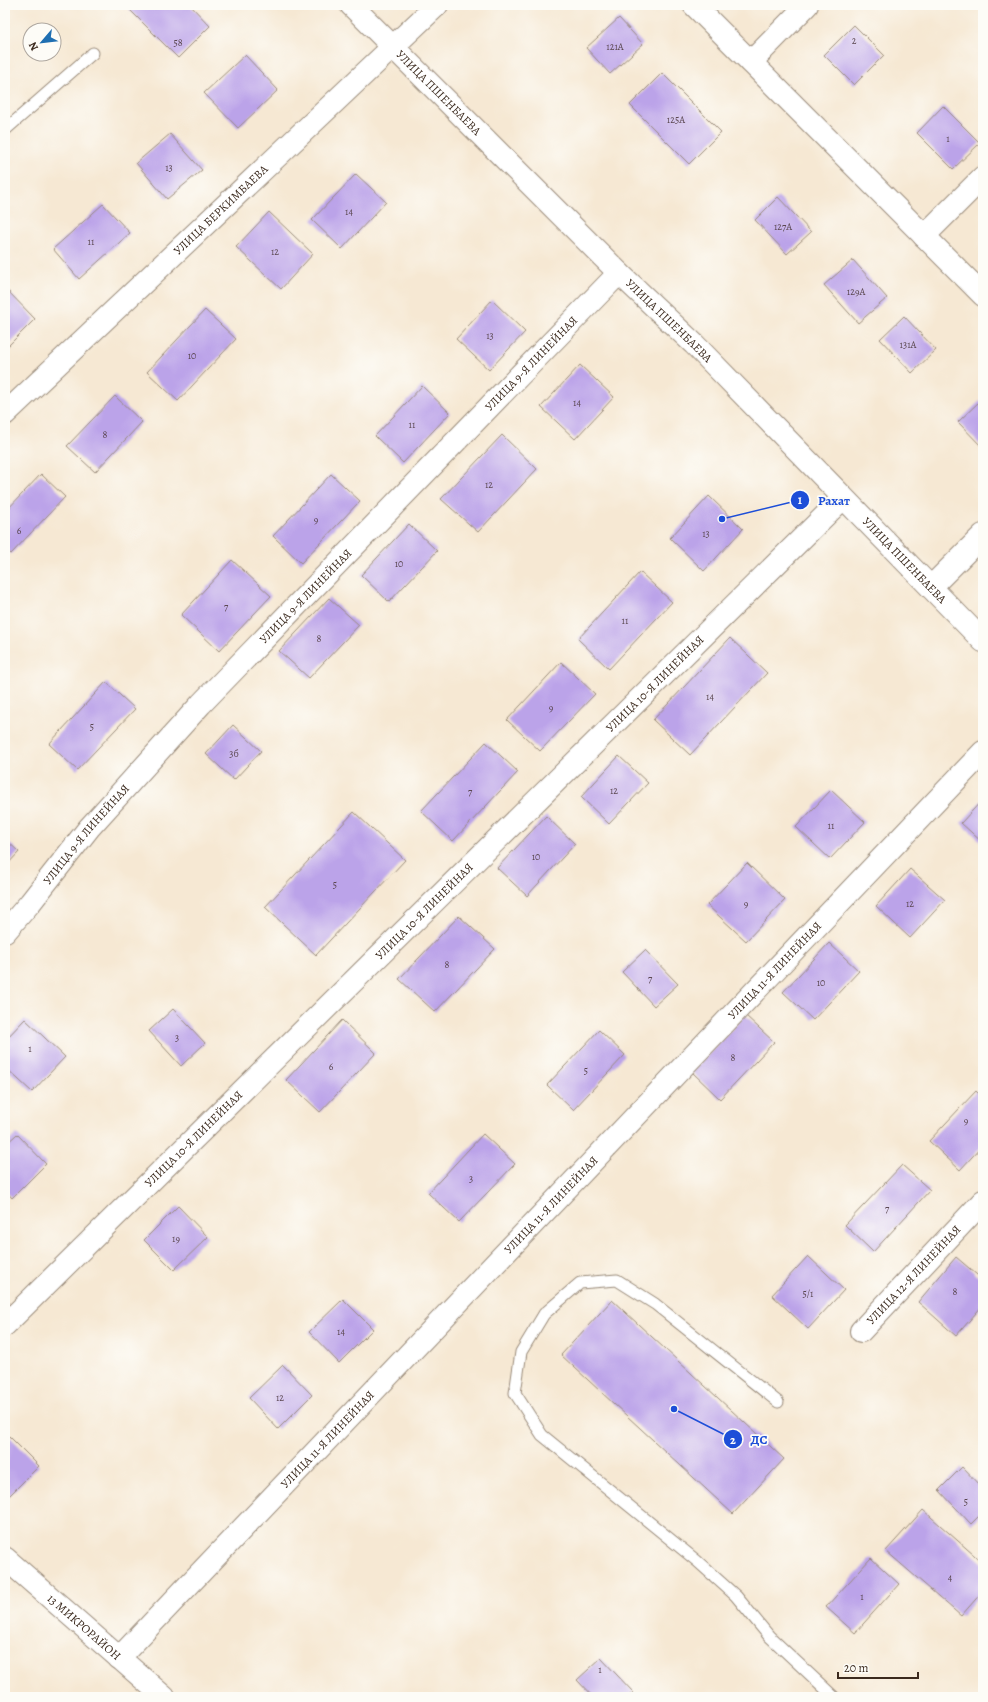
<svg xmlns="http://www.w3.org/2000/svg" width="988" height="1702" font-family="Alegreya,serif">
  <rect width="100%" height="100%" fill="#fdfcf7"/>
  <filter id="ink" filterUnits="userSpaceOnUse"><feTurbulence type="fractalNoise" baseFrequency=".025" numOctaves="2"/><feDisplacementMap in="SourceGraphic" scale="8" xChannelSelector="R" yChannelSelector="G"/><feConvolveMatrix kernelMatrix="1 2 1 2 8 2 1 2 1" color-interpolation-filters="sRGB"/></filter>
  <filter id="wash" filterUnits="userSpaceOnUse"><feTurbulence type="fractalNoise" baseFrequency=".012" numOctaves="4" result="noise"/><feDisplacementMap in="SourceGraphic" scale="16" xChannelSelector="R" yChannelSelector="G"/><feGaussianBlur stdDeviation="0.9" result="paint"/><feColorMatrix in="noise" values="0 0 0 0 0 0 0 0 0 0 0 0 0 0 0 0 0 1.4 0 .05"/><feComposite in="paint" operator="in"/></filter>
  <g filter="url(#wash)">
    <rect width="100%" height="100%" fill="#f6e8d3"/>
    <g id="blocks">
      <!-- building -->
      <g fill="#bba3e9">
        <polygon points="125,5 190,5 210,26 178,58"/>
        <polygon points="619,18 643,44 610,74 586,48"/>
        <polygon points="854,25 884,55 854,85 824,55"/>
        <polygon points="245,55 278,90 238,128 204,93"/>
        <polygon points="662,73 721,132 689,164 630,105"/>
        <polygon points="943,106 980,143 953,169 917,133"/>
        <polygon points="170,134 202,170 167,199 136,163"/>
        <polygon points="356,174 386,202 342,249 312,220"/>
        <polygon points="778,197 811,232 787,254 755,220"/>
        <polygon points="103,204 130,233 79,279 53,249"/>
        <polygon points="269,212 313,254 281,289 236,247"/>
        <polygon points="853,260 887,298 858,323 824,285"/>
        <polygon points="5,288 35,319 5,349"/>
        <polygon points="492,300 525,332 489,370 456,339"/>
        <polygon points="205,310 236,339 178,401 147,372"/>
        <polygon points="904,316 936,350 912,373 880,339"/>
        <polygon points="580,365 614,397 575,439 541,407"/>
        <polygon points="422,386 450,413 403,463 375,436"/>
        <polygon points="115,396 142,422 95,472 67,446"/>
        <polygon points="981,400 983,401 983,448 958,422"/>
        <polygon points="502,435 537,469 478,532 441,499"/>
        <polygon points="41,474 65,497 11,554 5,549 5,512"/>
        <polygon points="331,474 360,501 301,563 273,536"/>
        <polygon points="709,496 743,529 704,571 670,538"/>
        <polygon points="409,524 437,551 389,602 361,575"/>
        <polygon points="232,560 271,596 219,651 181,615"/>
        <polygon points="640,572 672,602 609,669 578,639"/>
        <polygon points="329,598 359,625 309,678 279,651"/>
        <polygon points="730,638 767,673 690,755 653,720"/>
        <polygon points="561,662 595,694 540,751 507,720"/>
        <polygon points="106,682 135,709 77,770 49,744"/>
        <polygon points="233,725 261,751 234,780 206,754"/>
        <polygon points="486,742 518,772 453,841 421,811"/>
        <polygon points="619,756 648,783 609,824 581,797"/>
        <polygon points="831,790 865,822 830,859 796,827"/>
        <polygon points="983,799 983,843 961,823"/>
        <polygon points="354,812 405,860 316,955 265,907"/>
        <polygon points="546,816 575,844 527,896 497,868"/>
        <polygon points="5,839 19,852 5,867"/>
        <polygon points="747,863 785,900 746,941 707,905"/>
        <polygon points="910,869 945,900 910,938 876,906"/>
        <polygon points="459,916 495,949 435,1012 399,979"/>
        <polygon points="829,943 859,971 813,1020 783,992"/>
        <polygon points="645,950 678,984 654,1006 622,972"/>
        <polygon points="173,1009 205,1043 181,1066 149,1031"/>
        <polygon points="745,1015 774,1042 720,1099 692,1072"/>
        <polygon points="25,1019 65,1057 32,1092 5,1067 5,1040"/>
        <polygon points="342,1020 376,1053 320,1112 286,1080"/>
        <polygon points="599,1030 625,1055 573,1110 547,1085"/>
        <polygon points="976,1091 983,1098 983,1145 960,1170 929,1141"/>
        <polygon points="17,1134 46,1164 12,1198 5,1190 5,1145"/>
        <polygon points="483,1134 515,1164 459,1222 428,1193"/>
        <polygon points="902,1165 930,1190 873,1252 845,1225"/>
        <polygon points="178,1206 208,1237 174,1270 144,1240"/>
        <polygon points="808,1256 844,1290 808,1329 772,1295"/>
        <polygon points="956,1257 983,1280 983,1305 956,1336 918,1302"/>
        <polygon points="343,1299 373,1329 339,1363 309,1332"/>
        <polygon points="612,1300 784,1459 733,1514 561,1355"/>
        <polygon points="283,1365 312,1395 278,1429 249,1398"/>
        <polygon points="9,1436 39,1466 5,1500 5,1440"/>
        <polygon points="962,1467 983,1489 983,1512 971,1524 939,1490"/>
        <polygon points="923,1510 983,1563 983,1591 961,1616 886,1551"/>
        <polygon points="871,1558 899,1584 855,1633 826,1607"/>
        <polygon points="601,1658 633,1692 628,1697 593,1697 577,1680"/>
      </g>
    </g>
  </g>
  <g filter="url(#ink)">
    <use href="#blocks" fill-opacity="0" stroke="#988978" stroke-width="1"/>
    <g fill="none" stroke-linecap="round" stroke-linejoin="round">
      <defs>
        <g id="lane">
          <polyline points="5,130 93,53"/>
          <polyline points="778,1402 655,1304 617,1280 580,1283 544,1314 521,1352 515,1393 542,1435 697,1561 736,1596 769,1636 834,1697"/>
        </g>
        <g id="street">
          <polyline points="751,62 807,5"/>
          <polyline points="924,236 983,177"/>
          <path id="s1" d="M5,414l432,-409"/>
          <polyline points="931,587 983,535"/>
          <path id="s2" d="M5,932l25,-29 59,-75 112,-124 418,-431"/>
          <path id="s3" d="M5,1325l838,-827"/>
          <path id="s4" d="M861,1331l122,-130"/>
          <path id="s5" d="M5,1558l159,139"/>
          <path id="s6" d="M119,1658l864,-906"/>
        </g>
        <g id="secondary">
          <path id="s7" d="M351,5l268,268 75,71 289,297"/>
          <polyline points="694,5 983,295"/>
        </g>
      </defs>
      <!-- lane casing -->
      <use href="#lane" stroke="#988978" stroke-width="13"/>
      <!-- street casing -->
      <use href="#street" stroke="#988978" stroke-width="24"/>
      <!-- secondary casing -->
      <use href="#secondary" stroke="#988978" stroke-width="24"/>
      <!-- lane -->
      <use href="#lane" stroke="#fff" stroke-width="11"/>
      <!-- street -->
      <use href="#street" stroke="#fff" stroke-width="22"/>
      <!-- secondary -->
      <use href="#secondary" stroke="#fff" stroke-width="22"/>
    </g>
  </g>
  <g text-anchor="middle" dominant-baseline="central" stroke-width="3.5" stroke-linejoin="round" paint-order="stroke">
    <!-- number labels -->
    <g font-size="10" fill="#5b4851">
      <text x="854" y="40">2</text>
      <text x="178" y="42">58</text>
      <text x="615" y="46">121А</text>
      <text x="676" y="119">125А</text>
      <text x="948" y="138">1</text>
      <text x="169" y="167">13</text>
      <text x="349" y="211">14</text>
      <text x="783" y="226">127А</text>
      <text x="91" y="241">11</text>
      <text x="275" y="251">12</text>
      <text x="856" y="291">129А</text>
      <text x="490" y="335">13</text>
      <text x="908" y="344">131А</text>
      <text x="192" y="355">10</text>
      <text x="577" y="402">14</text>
      <text x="412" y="424">11</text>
      <text x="105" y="434">8</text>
      <text x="489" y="484">12</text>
      <text x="316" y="519">9</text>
      <text x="19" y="530">6</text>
      <text x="706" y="533">13</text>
      <text x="399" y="563">10</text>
      <text x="226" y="606">7</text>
      <text x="625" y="620">11</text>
      <text x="319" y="638">8</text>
      <text x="710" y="696">14</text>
      <text x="551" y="707">9</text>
      <text x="92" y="726">5</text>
      <text x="234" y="753">3б</text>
      <text x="614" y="790">12</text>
      <text x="470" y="791">7</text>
      <text x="831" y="825">11</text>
      <text x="536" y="856">10</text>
      <text x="335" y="884">5</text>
      <text x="746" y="903">9</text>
      <text x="910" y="903">12</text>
      <text x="447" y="964">8</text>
      <text x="650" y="978">7</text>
      <text x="821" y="982">10</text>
      <text x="177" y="1037">3</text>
      <text x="30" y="1048">1</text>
      <text x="733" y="1057">8</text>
      <text x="331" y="1066">6</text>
      <text x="586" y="1070">5</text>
      <text x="966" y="1120">9</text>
      <text x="471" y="1178">3</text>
      <text x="887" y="1208">7</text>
      <text x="176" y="1238">19</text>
      <text x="955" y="1291">8</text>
      <text x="808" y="1293">5/1</text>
      <text x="341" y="1331">14</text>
      <text x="280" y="1397">12</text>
      <text x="966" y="1501">5</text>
      <text x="950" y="1577">4</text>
      <text x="862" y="1596">1</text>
      <text x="600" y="1669">1</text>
    </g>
    <!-- street labels -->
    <g font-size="12" fill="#3b2a1e" stroke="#fdfcf7">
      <text stroke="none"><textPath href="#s7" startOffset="124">УЛИЦА ПШЕНБАЕВА</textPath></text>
      <text stroke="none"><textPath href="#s1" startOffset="297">УЛИЦА БЕРКИМБАЕВА</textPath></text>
      <text stroke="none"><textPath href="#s7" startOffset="448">УЛИЦА ПШЕНБАЕВА</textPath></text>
      <text stroke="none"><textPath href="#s2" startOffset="775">УЛИЦА 9-Я ЛИНЕЙНАЯ</textPath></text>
      <text stroke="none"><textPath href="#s7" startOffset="784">УЛИЦА ПШЕНБАЕВА</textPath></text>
      <text stroke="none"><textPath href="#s2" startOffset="451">УЛИЦА 9-Я ЛИНЕЙНАЯ</textPath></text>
      <text stroke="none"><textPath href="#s3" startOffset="913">УЛИЦА 10-Я ЛИНЕЙНАЯ</textPath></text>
      <text stroke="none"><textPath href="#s2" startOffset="127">УЛИЦА 9-Я ЛИНЕЙНАЯ</textPath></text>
      <text stroke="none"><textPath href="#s3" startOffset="589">УЛИЦА 10-Я ЛИНЕЙНАЯ</textPath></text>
      <text stroke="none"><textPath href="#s6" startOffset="950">УЛИЦА 11-Я ЛИНЕЙНАЯ</textPath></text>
      <text stroke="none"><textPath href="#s3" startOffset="265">УЛИЦА 10-Я ЛИНЕЙНАЯ</textPath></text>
      <text stroke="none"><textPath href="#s6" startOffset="626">УЛИЦА 11-Я ЛИНЕЙНАЯ</textPath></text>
      <text stroke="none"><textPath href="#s4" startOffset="77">УЛИЦА 12-Я ЛИНЕЙНАЯ</textPath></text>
      <text stroke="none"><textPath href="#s6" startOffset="302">УЛИЦА 11-Я ЛИНЕЙНАЯ</textPath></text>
      <text stroke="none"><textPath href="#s5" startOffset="105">13 МИКРОРАЙОН</textPath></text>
    </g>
  </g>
  <!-- callouts -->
  <path fill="none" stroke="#1d4ed8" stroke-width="1.5" d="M722 519L800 500M674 1409L733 1439"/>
  <g fill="#1d4ed8" stroke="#fdfcf7" stroke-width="1.5">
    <circle cx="722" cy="519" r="4"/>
    <circle cx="674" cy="1409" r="4"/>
    <circle cx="800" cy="500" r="10"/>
    <circle cx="733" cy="1439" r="10"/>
  </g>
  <g font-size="12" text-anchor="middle" font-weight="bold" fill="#fff">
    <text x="800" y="504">1</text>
    <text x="733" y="1444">2</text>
  </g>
  <g font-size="13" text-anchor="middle" font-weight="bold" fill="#1d4ed8" stroke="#fdfcf7" stroke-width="3.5" stroke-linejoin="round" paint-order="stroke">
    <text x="834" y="505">Рахат</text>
    <text x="759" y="1444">ДС</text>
  </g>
  <!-- margin -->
  <rect width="988" height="1702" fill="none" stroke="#fdfcf7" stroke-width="20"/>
  <!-- north arrow -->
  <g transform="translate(42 42) rotate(242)"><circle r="19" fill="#fdfcf7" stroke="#afa8a0"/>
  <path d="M0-3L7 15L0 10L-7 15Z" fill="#1f6fb2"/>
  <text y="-6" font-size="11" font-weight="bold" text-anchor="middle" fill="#3b2a1e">N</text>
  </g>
  <!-- scale -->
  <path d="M838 1672v6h80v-6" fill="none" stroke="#3b2a1e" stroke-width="2"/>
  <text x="844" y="1672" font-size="12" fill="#3b2a1e" stroke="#fdfcf7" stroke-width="3" paint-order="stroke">20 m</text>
</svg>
